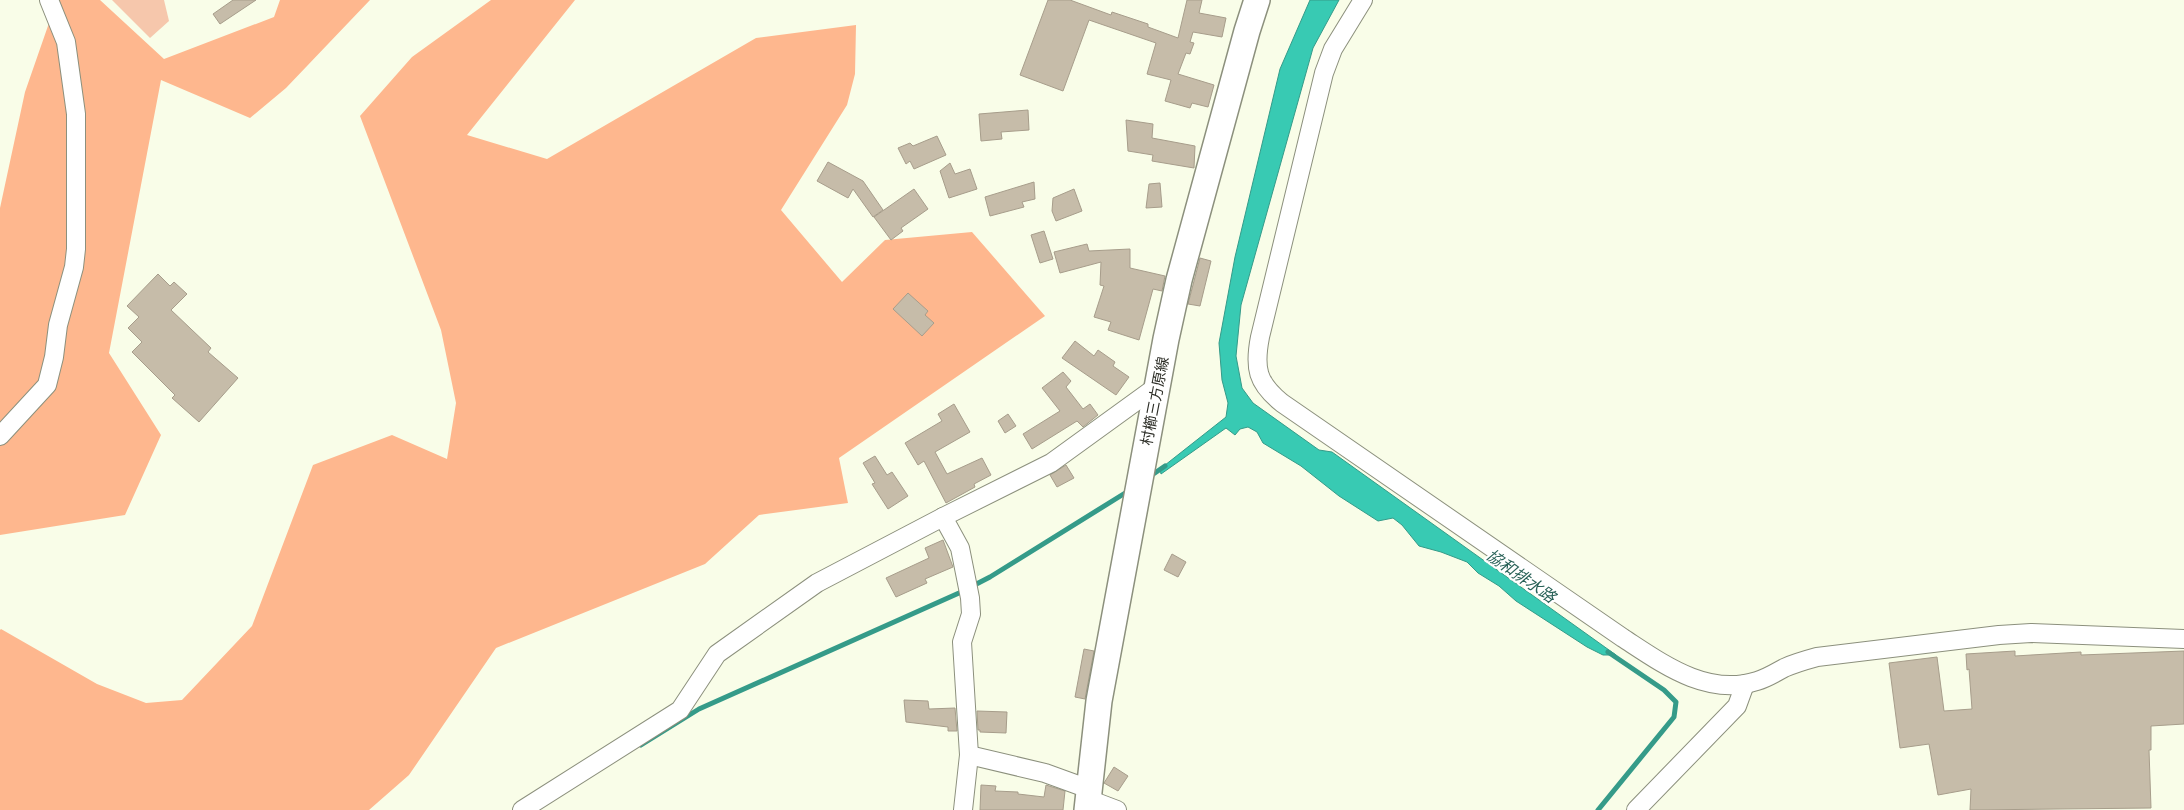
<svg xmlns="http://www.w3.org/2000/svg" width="2184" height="810" font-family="'Roboto Condensed','Noto Sans JP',sans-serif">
  <rect width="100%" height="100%" fill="#f9fde8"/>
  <!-- green -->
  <polygon fill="#f6c7ac" points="112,0 164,0 169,21 150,38"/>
  <!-- forest -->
  <g fill="#feb78e">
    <polygon points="57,0 100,0 164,59 274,17 280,0 370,0 286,88 250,118 161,80 109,353 161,435 125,515 0,535 0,208 25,92"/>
    <polygon points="491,0 575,0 467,135 547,159 756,38 856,25 855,74 847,105 781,210 842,282 885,240 972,232 1045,316 839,458 848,503 759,515 705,564 496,648 409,775 369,810 0,810 0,630 1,629 97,684 146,703 182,700 252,626 313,465 392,435 447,459 456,403 441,330 360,116 412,57"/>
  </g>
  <!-- water -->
  <polygon fill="#38cab3" stroke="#359b89" points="1310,0 1339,0 1313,48 1241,305 1236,356 1242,388 1253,403 1319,450 1332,452 1616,655 1603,655 1587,647 1516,601 1499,586 1478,573 1467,562 1441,552 1419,546 1402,525 1393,518 1378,521 1339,496 1301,466 1263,443 1257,432 1248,427 1240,429 1235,435 1226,428 1161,474 1160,469 1226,417 1228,403 1222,380 1219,343 1235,257 1280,69"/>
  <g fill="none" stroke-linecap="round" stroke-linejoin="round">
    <!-- stream -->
    <g stroke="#359b89" stroke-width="5">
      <polyline points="1149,477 1165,466"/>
      <polyline points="641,745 699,709 959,593 990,577 1130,490"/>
      <polyline points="1598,810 1674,717 1676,702 1664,690 1608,652"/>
    </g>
  </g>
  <!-- building -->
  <g fill="#c6bca9" stroke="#a79d8b">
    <polygon points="233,0 256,0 220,24 213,14"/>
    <polygon points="1048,0 1070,0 1111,15 1112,12 1148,24 1148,27 1178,38 1187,0 1202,0 1199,13 1226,18 1222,37 1193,32 1190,42 1194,43 1190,54 1186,53 1178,74 1214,85 1208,107 1192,103 1190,108 1165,101 1171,80 1147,74 1156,43 1089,20 1063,91 1020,75"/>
    <polygon points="1028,110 1029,130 1001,132 1002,139 981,141 979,114"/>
    <polygon points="1126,120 1153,124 1152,138 1195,146 1194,168 1152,161 1153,155 1128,151"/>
    <polygon points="937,136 946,155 914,169 910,161 906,164 898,148 910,143 913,146"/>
    <polygon points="828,162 863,181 883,210 873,217 853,189 848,198 817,181"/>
    <polygon points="950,163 955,174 970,169 977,189 949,198 940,171"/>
    <polygon points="1034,182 1035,199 1022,202 1024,207 990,216 985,197"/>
    <polygon points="1160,183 1162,207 1146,208 1149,184"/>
    <polygon points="914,189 928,209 901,228 903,231 891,240 874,217"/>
    <polygon points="1074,189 1082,211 1056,221 1052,211 1053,198"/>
    <polygon points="1044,231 1053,259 1040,263 1031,235"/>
    <polygon points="1087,244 1089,251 1130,249 1130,268 1165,276 1162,291 1153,289 1139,340 1108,330 1111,322 1094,317 1104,286 1100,285 1101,262 1060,273 1054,252"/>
    <polygon points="1200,258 1211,261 1200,306 1188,304"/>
    <polygon points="158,274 170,286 174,282 187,294 171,310 211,348 208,352 238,378 199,422 172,398 175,395 132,352 142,342 128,328 139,317 127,306"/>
    <polygon points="908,293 928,311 925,315 934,323 922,336 893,309"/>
    <polygon points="1075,341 1094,356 1098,350 1115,362 1113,366 1129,377 1116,395 1062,358"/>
    <polygon points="1063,372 1071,381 1066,387 1083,409 1090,404 1098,415 1083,427 1077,421 1032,449 1023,434 1060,411 1042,388"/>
    <polygon points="954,404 970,432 935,452 947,474 982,458 991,475 974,484 975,487 946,503 924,461 918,465 905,443 942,421 938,414"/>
    <polygon points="1008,414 1016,426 1005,433 998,421"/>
    <polygon points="875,456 887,475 892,472 908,496 888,509 872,484 875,483 863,463"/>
    <polygon points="1066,465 1074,478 1057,487 1050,475"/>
    <polygon points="943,540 953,567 925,579 927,583 896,597 886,578 929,558 925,548"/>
    <polygon points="1172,554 1186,562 1178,577 1164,570"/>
    <polygon points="1084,649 1094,651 1085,699 1075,697"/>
    <polygon points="2015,651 2015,656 2081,652 2081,655 2184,651 2184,724 2151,726 2151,750 2149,750 2151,808 1970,810 1971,789 1938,795 1929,744 1900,748 1889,663 1937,657 1944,711 1972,709 1969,669 1967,670 1966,654"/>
    <polygon points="904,700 928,701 929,709 955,708 957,731 948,731 948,727 906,722"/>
    <polygon points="977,711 1007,712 1006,733 980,732 980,730 978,730"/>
    <polygon points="1114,767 1128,776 1118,791 1104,783"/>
    <polygon points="981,785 996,786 995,791 1018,792 1018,794 1044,797 1046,785 1065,791 1063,810 980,810"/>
  </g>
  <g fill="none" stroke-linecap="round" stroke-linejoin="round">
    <defs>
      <g id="minor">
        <path d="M1363,0l-30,49 -9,24 -64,264c-6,31 -3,46 22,66l341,235c40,26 84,59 134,43 10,-3 18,-8 27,-13 11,-5 22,-8 33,-11l182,-22 32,-2 153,6"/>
        <polyline points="0,436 47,385 54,357 58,325 74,267 76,249 76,114 66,42 49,0"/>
        <polyline points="943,517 960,548 970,598 971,614 962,642 969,755 963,810"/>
        <polyline points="969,755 1045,773 1089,789"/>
        <polyline points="1088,799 1117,810"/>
        <polyline points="522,810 680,710 717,654 817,583 943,517 1051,463 1149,392 1157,391"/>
        <polyline points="1636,810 1737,706 1745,684"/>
      </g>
      <polyline id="secondary" points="1087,810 1099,701 1166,339 1179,280 1247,31 1257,0"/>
    </defs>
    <!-- minor casing -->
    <use href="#minor" stroke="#8c907d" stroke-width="20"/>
    <!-- secondary casing -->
    <use href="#secondary" stroke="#8c907d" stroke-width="28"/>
    <!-- minor -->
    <use href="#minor" stroke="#fff" stroke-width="18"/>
    <!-- secondary -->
    <use href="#secondary" stroke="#fff" stroke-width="25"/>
  </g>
  <g text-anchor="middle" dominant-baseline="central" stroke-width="4.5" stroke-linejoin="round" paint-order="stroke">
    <!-- street labels -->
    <g font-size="15" fill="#2d2e27" stroke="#fff">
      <text transform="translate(1155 401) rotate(-79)">村櫛三方原線</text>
    </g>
    <!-- water labels -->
    <g font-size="16" font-style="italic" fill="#286157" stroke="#fff">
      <text transform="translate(1521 576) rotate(35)">協和排水路</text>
    </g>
  </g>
</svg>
